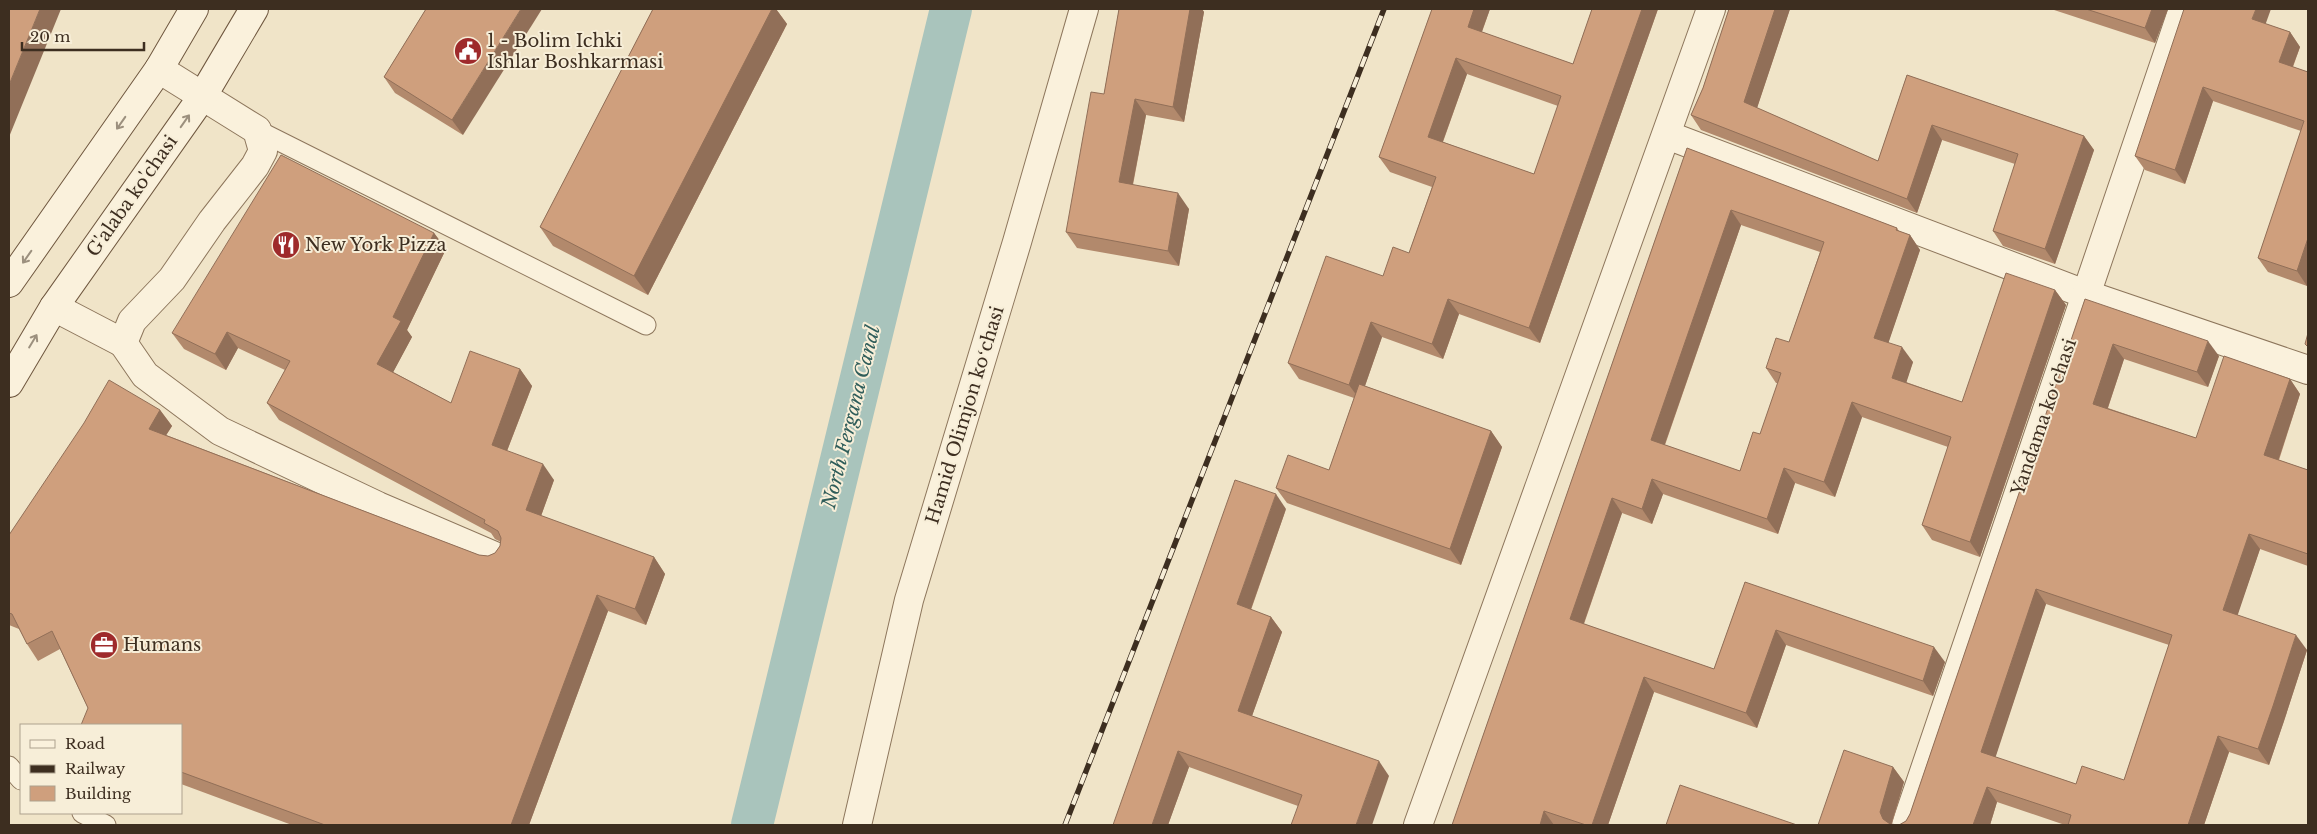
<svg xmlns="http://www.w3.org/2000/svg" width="2317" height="834" font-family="'Libre Baskerville',serif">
  <rect width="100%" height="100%" fill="#f0e4c8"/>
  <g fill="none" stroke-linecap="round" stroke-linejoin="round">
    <!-- canal -->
    <polyline stroke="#a9c4bc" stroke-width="42" points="752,825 951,9"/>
    <defs>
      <g id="service">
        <polyline points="257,130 646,325"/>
        <polyline points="9,766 21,780"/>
        <polyline points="82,813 106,825"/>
      </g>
      <g id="minor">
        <polyline points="1667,135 2085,294 2308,370"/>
        <polyline points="54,307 123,343 132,321 172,279 212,221 255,166 263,151 257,130 159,69"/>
        <polyline points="123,343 145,375 220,431 378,506 497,557"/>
        <polyline points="857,825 909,600 1017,242 1084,9"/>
        <polyline points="1906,825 2183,9"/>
      </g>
      <polyline id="tertiary" points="1418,825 1711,9"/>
      <g id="secondary">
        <polyline points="9,283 159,69 194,9"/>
        <polyline points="9,383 54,307 202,97 254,9"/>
      </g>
    </defs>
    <!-- service casing -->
    <use href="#service" stroke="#8d765c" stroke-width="21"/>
    <!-- minor casing -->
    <use href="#minor" stroke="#8d765c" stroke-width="30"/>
    <!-- tertiary casing -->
    <use href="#tertiary" stroke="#8d765c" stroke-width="30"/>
    <!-- secondary casing -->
    <use href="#secondary" stroke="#6f573f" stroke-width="30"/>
    <!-- service -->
    <use href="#service" stroke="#faf1dc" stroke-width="19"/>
    <!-- minor -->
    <use href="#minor" stroke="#faf1dc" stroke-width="28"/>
    <!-- tertiary -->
    <use href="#tertiary" stroke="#faf1dc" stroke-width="28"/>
    <!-- secondary -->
    <use href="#secondary" stroke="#faf1dc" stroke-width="28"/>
    <defs>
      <polyline id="rail" points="1065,825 1384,9"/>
    </defs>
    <!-- rail casing -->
    <use href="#rail" stroke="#3d2e20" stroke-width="5.5"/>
    <!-- rail -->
    <use href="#rail" stroke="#f7eed8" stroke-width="4" stroke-dasharray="11" stroke-linecap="butt"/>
  </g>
  <!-- wall -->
  <g fill="#b2896c" fill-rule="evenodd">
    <polygon points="426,9 463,135 395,93 384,77"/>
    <polygon points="653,9 776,9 787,24 648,295 553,246 540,227"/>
    <polygon points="1119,9 1202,9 1204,12 1184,122 1146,115 1133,185 1189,209 1179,266 1077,248 1066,232 1104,94"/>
    <path d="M1432,9h58l-8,23 91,32 19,-55h66l-118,334 -81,-29 -16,45 -61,-22 -17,49 126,45 11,16 -41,118 -174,-62 -11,-15 53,-18 25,-72 -55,-19 -11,-16 121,-110 23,-66 -42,-15 -11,-15zM1467,74l91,32 -24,68 -91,-32z"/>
    <polygon points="1729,9 1790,9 1757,108 1878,161 1907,75 2084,136 2094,150 2055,264 2003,246 1993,231 2015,164 1942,140 1917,213 1701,130 1691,115 1703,88"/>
    <polygon points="2051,9 2168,9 2155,43"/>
    <polygon points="2266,24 2290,32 2300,47 2293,67 2308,72 2308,282 2307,286 2268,272 2258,258 2301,131 2213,101 2185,184 2145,170 2135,156"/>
    <path d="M1687,148l210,80 2,3 11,4 10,15 -32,93 25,19 -7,20 56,20 93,-112 11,15 -86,252 -48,-17 -10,-15 26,-78 -86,-30 -27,80 -40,-14 -17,51 -115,-40 -11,30 -30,-11 -38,111 130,45 31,-87 200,80 -12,34 -147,-51 -29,83 -103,-36 -46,133h-156zM1741,225l79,27 -31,90 -23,26 10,15h2l-18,51 -20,37 -75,-26z"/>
    <polygon points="434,233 446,249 407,330 412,337 393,372 451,403 520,369 532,386 507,451 554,480 541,516 654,557 665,574 646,625 608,611 529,825 292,825 181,784 181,725 88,708 60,649 38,661 27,644 19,629 9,625 9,535 160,410 172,426 166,435 479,555 488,556 495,553 500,546 501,542 495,539 491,533 279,420 267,403 285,370 238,348 226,370 184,349 172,333"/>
    <path d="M2085,299l134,57 -11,31 -84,-28 -16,49 88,30 94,-59 10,15 -21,66 29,10v96l-48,-17 -23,66 70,35 -23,71 -15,44 -40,-13 -25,73h-139l-68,-23 -7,23h-172l75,-58 11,15 -12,42 7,1 7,-4 4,-7zM2046,604l123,41 -45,135 -48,4 -81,-27z"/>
    <polygon points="1286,509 1251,610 1271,617 1282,632 1252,716 1389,776 1298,806 1189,767 1168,825 1113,825"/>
  </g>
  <!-- shaded-wall -->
  <g fill="#916f58">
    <polygon points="40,9 61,9 9,137 9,85"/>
    <polygon points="521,9 542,9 463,135 452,120"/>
    <polygon points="772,9 776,9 787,24 648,295 634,276"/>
    <polygon points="1190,9 1202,9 1204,12 1184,122 1173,107"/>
    <polygon points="1474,9 1490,9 1478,42 1468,27"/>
    <polygon points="1642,9 1658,9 1540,343 1529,328"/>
    <polygon points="1775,9 1790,9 1754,117 1744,102"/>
    <polygon points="2152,9 2168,9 2155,43 2145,28"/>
    <polygon points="2256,9 2271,9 2262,34 2252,19"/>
    <polygon points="2290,32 2300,47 2289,76 2279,62"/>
    <polygon points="1456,58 1467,74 1439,152 1428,137"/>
    <polygon points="2203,87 2213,101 2185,184 2175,170"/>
    <polygon points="1135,99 1146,115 1130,198 1119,182"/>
    <polygon points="1932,125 1942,140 1917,213 1907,199"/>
    <polygon points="2084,136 2094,150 2055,264 2045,249"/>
    <polygon points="1178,193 1189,209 1179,266 1168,251"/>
    <polygon points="1731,210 1741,225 1661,455 1651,440"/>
    <polygon points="434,233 446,249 407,330 412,337 389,380 377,364 393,317"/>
    <polygon points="1910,235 1920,250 1885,353 1874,338"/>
    <polygon points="2308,238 2308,282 2307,286 2297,271"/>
    <polygon points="2055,290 2066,305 1980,557 1970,542"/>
    <polygon points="1448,299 1459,314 1443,359 1432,344"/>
    <polygon points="1371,322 1382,337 1360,400 1349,385"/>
    <polygon points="227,332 238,348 226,370 215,354"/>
    <polygon points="2208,341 2219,356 2208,387 2197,372"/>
    <polygon points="2113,344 2124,359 2104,419 2093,404"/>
    <polygon points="1902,347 1913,362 1903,393 1892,378"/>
    <polygon points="520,369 532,386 503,461 492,445"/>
    <polygon points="2290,379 2300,394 2275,470 2264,455"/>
    <polygon points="1852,402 1862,417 1835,497 1824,482"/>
    <polygon points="160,410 172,426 160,445 149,429"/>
    <polygon points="1491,431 1502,447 1461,565 1450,549"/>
    <polygon points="543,464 554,480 537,527 526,510"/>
    <polygon points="1784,468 1795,483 1778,534 1767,519"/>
    <polygon points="1652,479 1663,494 1652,524 1642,509"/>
    <polygon points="1276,494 1286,509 1247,620 1237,604"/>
    <polygon points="1612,498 1622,513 1580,634 1570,619"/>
    <polygon points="2249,534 2260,549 2234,626 2223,610"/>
    <polygon points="654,557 665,574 646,625 635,609"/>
    <polygon points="2036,589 2046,604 1992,768 1981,752"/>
    <polygon points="597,595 608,611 529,825 511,825"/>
    <polygon points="1271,617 1282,632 1248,727 1238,711"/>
    <polygon points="1776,630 1786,645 1757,728 1746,713"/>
    <polygon points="2296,635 2307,650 2284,721 2269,765 2258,749"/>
    <polygon points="1934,647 1945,662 1933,696 1923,681"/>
    <polygon points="1644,677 1654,692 1608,825 1592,825"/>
    <polygon points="2218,736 2229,752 2204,825 2188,825"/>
    <polygon points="1178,751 1189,767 1168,825 1152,825"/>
    <polygon points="1379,761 1389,776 1372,825 1356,825"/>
    <polygon points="1893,767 1904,782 1891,825 1883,819 1880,812"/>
    <polygon points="1987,787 1997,802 1990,825 1973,825"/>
    <polygon points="1544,811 1554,825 1540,825"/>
  </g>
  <!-- building -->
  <g fill="#cf9f7d" stroke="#916f58" fill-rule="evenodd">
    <polygon points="9,9 40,9 9,85"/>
    <polygon points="426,9 521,9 452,120 384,77"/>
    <polygon points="653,9 772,9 634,276 540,227"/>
    <polygon points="1119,9 1190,9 1173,107 1135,99 1119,182 1178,193 1168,251 1066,232 1091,92 1104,94"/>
    <path d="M1432,9h42l-6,18 105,37 19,-55h50l-113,319 -81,-29 -16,45 -61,-22 -22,63 -61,-22 38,-107 57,20 10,-29 16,6 27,-76 -57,-20zM1456,58l105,38 -27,78 -106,-37z"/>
    <polygon points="1729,9 1775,9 1744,102 1878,161 1907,75 2084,136 2045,249 1993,231 2018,154 1932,125 1907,199 1691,115 1703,88"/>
    <polygon points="2086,9 2152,9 2145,28"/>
    <polygon points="2184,9 2256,9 2252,19 2290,32 2279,62 2308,72 2308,238 2297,271 2258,258 2304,121 2203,87 2175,170 2135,156"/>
    <path d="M1687,148l210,80 -1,2 14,5 -36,103 28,9 -10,31 70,24 44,-129 49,17 -85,252 -48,-17 29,-88 -99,-35 -28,80 -40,-14 -17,51 -115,-40 -10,30 -30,-11 -42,121 144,50 31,-87 189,65 -11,34 -147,-51 -30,83 -102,-36 -52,148h-6l-42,-14 -4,14h-88zM1731,210l93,32 -35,100 -13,-4 -10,30 15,5 -21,61 -7,-2 -13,39 -89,-31z"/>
    <polygon points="281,155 434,233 393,317 401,321 377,364 451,403 470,351 520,369 492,445 543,464 526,510 654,557 635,609 597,595 511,825 325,825 181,772 181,725 81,725 88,708 52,631 27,644 12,614 9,613 9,535 84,423 109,380 160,410 149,429 479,555 488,556 495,553 500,546 501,538 498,531 484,523 485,520 267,403 290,361 227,332 215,354 172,333"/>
    <path d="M2085,299l123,42 -11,31 -84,-28 -20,60 103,34 28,-82 66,23 -26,76 44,15v84l-59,-20 -26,76 73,25 -23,71 -15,43 -40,-13 -30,89h-120l3,-10 -84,-28 -14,38h-155l26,-75 49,17 -13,45 3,7 7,5 9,1 7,-4 4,-7zM2036,589l136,46 -48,145 -42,-14 -6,18 -95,-32z"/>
    <polygon points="2308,333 2308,347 2305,344"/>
    <polygon points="1359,384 1491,431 1450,549 1276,488 1288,455 1329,470"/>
    <polygon points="1235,480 1276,494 1237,604 1271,617 1238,711 1379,761 1356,825 1291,825 1302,795 1178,751 1152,825 1113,825"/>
    <polygon points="1680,785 1797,825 1666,825"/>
  </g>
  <!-- one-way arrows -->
  <defs><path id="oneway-shaft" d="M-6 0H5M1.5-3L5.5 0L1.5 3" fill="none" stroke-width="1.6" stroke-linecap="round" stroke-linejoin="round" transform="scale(1.25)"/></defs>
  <g stroke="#9c907e">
    <use href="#oneway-shaft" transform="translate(185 121) rotate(-55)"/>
    <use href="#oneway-shaft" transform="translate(121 123) rotate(125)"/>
    <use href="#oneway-shaft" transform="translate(27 257) rotate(125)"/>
    <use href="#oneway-shaft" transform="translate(33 341) rotate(-59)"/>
  </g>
  <!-- icons -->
  <defs>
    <symbol id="civic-disc" viewBox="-11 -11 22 22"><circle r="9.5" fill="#9e2a2b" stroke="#f7eed8"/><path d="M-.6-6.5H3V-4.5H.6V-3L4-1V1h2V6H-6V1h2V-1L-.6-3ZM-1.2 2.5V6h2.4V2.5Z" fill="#fff"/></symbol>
    <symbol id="restaurant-disc" viewBox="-11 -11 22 22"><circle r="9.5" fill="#9e2a2b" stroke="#f7eed8"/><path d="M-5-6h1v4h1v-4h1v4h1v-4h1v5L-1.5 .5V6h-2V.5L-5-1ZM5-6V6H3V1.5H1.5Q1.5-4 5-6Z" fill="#fff"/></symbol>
    <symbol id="office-disc" viewBox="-11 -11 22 22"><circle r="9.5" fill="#9e2a2b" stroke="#f7eed8"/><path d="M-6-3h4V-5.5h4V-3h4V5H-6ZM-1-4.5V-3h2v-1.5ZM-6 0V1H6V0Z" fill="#fff"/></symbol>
  </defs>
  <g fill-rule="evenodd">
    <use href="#civic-disc" x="452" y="35" width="32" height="32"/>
    <use href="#restaurant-disc" x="270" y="229" width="32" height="32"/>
    <use href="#office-disc" x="88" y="629" width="32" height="32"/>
  </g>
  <g text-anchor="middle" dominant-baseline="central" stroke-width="4" stroke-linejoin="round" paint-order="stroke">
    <!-- poi labels -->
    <g font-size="18" fill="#3d2e20" stroke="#f7eed8" text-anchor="start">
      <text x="487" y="41">1 - Bolim Ichki<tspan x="487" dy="21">Ishlar Boshkarmasi</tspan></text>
      <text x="305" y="245">New York Pizza</text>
      <text x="123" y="645">Humans</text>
    </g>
    <!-- street labels -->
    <g font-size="18" fill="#3d2e20" stroke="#f7eed8">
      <text transform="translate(132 196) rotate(-55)">G'alaba ko'chasi</text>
      <text transform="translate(965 415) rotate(-73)">Hamid Olimjon koʻchasi</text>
      <text transform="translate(2044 417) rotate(-71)">Yandama koʻchasi</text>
    </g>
    <!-- water labels -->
    <g font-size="19" font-style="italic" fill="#2f5d5a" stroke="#f7eed8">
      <text transform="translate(851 417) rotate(-76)">North Fergana Canal</text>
    </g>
  </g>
  <!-- border -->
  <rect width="2317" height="834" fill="none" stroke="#3d2e20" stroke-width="20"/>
  <!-- legend -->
  <rect x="20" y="724" width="162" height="90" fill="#f7eed8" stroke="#ada18e"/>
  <rect x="30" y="740" width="25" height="8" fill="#faf1dc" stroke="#ada18e"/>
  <text x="65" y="749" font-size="15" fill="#3d2e20">Road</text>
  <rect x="30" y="765" width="25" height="8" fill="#3d2e20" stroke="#ada18e"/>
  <text x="65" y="774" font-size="15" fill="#3d2e20">Railway</text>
  <rect x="30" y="786" width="25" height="15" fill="#cf9f7d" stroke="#ada18e"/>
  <text x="65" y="799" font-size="15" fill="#3d2e20">Building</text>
  <!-- scale -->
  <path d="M22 42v8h122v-8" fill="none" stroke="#3d2e20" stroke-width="2.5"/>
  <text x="30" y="42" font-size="15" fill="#3d2e20" stroke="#f7eed8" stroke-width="4" paint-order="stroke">20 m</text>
</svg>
